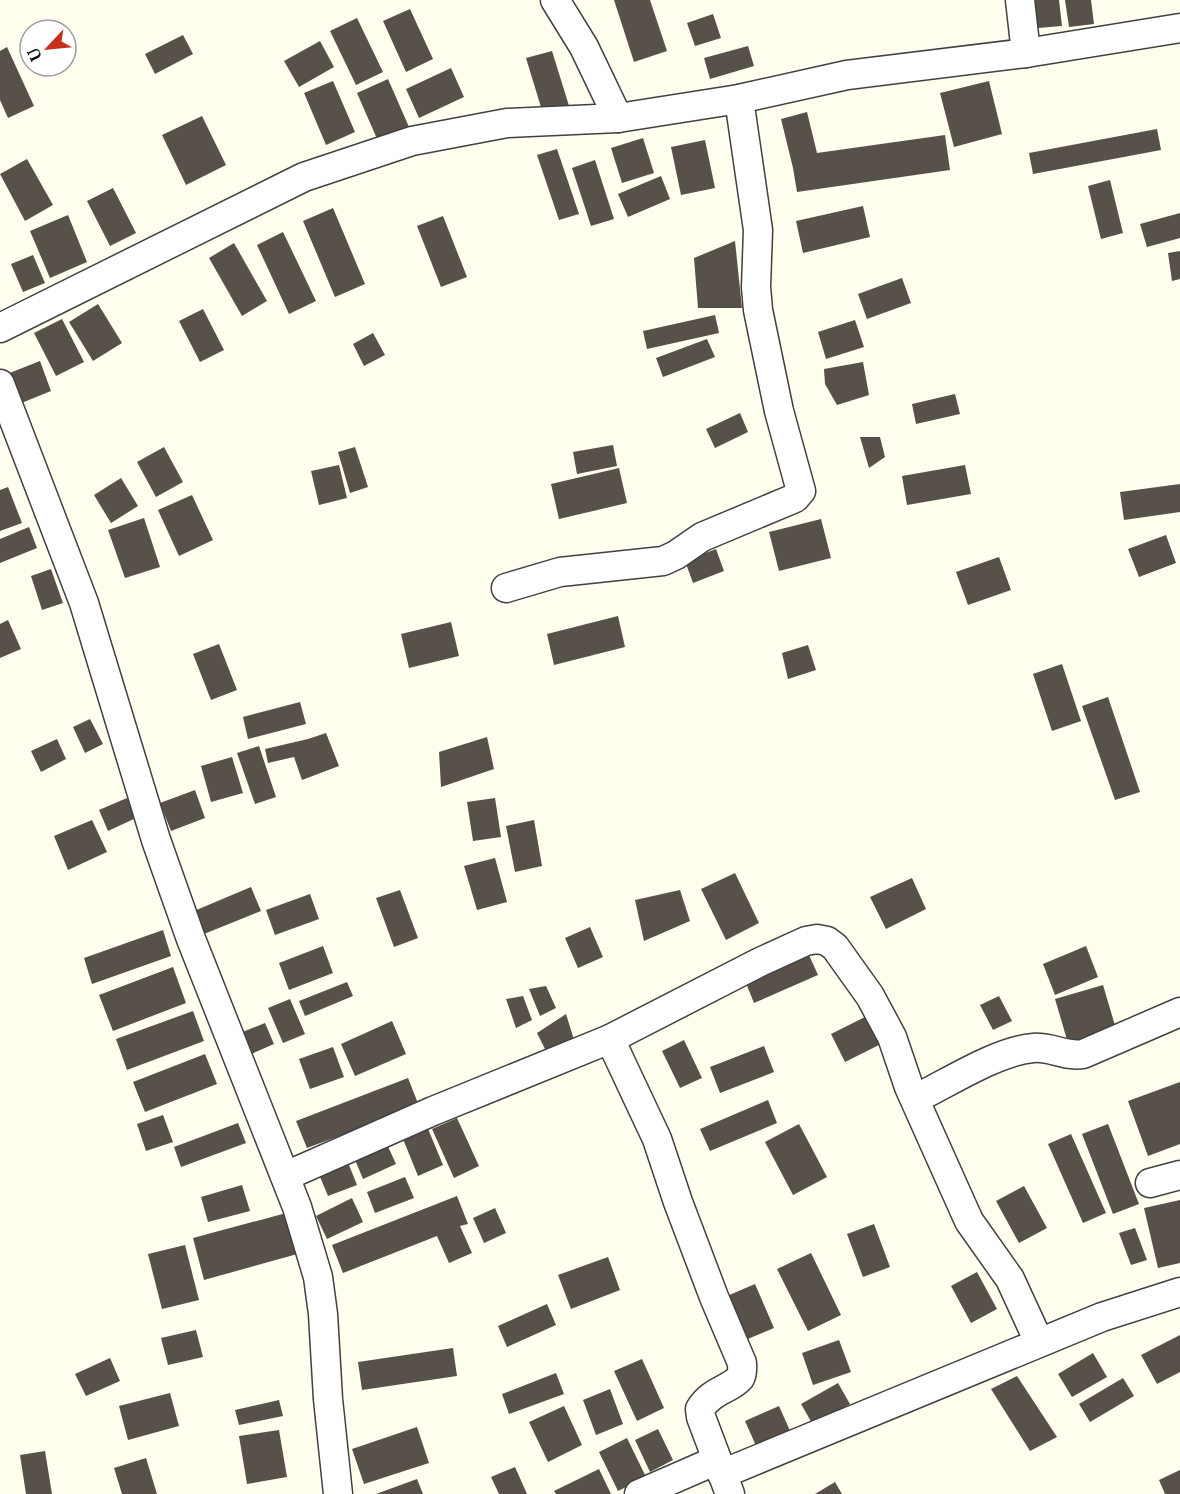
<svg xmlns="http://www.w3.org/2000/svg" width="1180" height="1494" font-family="Merriweather,serif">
  <rect width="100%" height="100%" fill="#fffeef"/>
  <!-- building -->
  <g fill="#585149">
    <polygon points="614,0 650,0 667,51 634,62"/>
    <polygon points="1035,0 1059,0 1062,26 1038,28"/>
    <polygon points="1065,0 1091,0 1094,24 1069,27"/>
    <polygon points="410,9 433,59 406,72 383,21"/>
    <polygon points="713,14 721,38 695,46 687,23"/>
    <polygon points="357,18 383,72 356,85 330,31"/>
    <polygon points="183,35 193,54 155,74 145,54"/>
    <polygon points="320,41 334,67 299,87 284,61"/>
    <polygon points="748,46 754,66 710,79 704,58"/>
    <polygon points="7,47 34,106 8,118 0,100 0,51"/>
    <polygon points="552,51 570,109 544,117 526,58"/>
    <polygon points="451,68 464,97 419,118 406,89"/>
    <polygon points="388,79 409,127 378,141 357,93"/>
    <polygon points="333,81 355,132 326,145 304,93"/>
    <polygon points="989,81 1002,134 954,147 940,93"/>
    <polygon points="807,112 817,153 945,135 950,170 797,192 793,168 781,119"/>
    <polygon points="202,116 226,165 186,185 162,135"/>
    <polygon points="1157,129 1161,150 1033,174 1029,153"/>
    <polygon points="643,138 654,173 622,183 611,148"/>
    <polygon points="705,140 715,188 681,195 671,147"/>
    <polygon points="557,149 579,214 559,220 537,155"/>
    <polygon points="27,159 53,205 25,221 0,174"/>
    <polygon points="595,160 614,219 591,226 572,168"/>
    <polygon points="661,176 670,199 628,217 618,194"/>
    <polygon points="1110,180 1123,233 1101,239 1088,186"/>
    <polygon points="113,188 136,233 110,246 87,201"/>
    <polygon points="863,206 870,237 803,253 796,221"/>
    <polygon points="333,208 365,284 335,297 303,221"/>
    <polygon points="1180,213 1180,238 1147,247 1140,224"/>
    <polygon points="68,215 87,262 50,278 30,231"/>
    <polygon points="443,216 467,277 441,287 417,226"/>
    <polygon points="283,232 316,301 289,314 257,245"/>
    <polygon points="735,241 742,308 698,308 694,258"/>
    <polygon points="234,243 267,301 242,316 209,258"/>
    <polygon points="1180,251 1180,279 1172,281 1168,253"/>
    <polygon points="33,255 45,283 23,292 11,264"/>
    <polygon points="902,278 911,303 867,319 858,294"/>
    <polygon points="98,304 122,343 93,361 69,322"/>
    <polygon points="203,309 224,350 200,362 179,321"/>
    <polygon points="715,315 719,333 647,349 643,331"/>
    <polygon points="62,319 84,362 56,376 34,333"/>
    <polygon points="855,320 864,347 826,359 818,332"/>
    <polygon points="373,333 385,355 364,366 353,344"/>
    <polygon points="707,339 715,357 663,377 656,358"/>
    <polygon points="40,361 51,391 19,404 7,374"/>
    <polygon points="863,362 869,395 837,405 825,384 824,369"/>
    <polygon points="955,394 960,414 916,424 912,404"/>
    <polygon points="740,413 748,432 715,448 706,429"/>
    <polygon points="860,437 880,437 885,457 869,468"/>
    <polygon points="613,445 617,466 577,474 573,452"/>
    <polygon points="164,447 183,482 156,497 137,462"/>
    <polygon points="355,447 368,487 350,493 338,452"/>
    <polygon points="339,465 347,498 319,505 311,471"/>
    <polygon points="965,465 971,494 907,505 902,476"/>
    <polygon points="619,468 627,503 559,519 551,484"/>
    <polygon points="121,478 138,506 111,523 94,495"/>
    <polygon points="1180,484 1180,512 1124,520 1120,492"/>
    <polygon points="8,487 22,523 0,531 0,490"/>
    <polygon points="192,495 213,540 179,556 158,510"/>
    <polygon points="144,518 160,567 125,578 108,530"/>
    <polygon points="821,519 831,558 779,571 769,532"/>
    <polygon points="29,527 37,548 0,563 0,539"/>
    <polygon points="1166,535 1176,563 1139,577 1128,549"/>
    <polygon points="716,549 724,571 693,583 685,561"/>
    <polygon points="999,557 1011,590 968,605 956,572"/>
    <polygon points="51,569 63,603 42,610 31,576"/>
    <polygon points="618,616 625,647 554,665 547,634"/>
    <polygon points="8,620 21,649 0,658 0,624"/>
    <polygon points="451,622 459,656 409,668 401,634"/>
    <polygon points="219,644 237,690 211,700 193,654"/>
    <polygon points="808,645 816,670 788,679 782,653"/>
    <polygon points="1062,664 1081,721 1052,731 1033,674"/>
    <polygon points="1108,697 1140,792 1115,800 1082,706"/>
    <polygon points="300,702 306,724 248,739 243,717"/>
    <polygon points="90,719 103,744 85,753 73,727"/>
    <polygon points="326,733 339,766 302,780 294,757 268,763 265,749 308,739"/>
    <polygon points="487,737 494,769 441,787 439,752"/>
    <polygon points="57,739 66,759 41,772 31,751"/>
    <polygon points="259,746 276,797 255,804 237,753"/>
    <polygon points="232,757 243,793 211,802 201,766"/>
    <polygon points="195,790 205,818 171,831 160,803"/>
    <polygon points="127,798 136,818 108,831 99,810"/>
    <polygon points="495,798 501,837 473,841 467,802"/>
    <polygon points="92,820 107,852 68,870 54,836"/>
    <polygon points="534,820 542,866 515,872 506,826"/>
    <polygon points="495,858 507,902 477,910 464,866"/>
    <polygon points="735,873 759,923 726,940 701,889"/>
    <polygon points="912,878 926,909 886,929 870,897"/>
    <polygon points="251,887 261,911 204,934 194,911"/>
    <polygon points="400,890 418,938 394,947 376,898"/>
    <polygon points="680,890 690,921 644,941 635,900"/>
    <polygon points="310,894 319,919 275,935 266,910"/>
    <polygon points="590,927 603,957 578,968 565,938"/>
    <polygon points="163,930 171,956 92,984 84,958"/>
    <polygon points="323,946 333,973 289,990 279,963"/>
    <polygon points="1086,946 1098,977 1055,995 1043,964"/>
    <polygon points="809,955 818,975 754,1003 746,983"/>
    <polygon points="173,967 186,1003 113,1031 99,995"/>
    <polygon points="347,982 353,996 305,1016 299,1001"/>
    <polygon points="1103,985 1116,1029 1068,1043 1055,999"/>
    <polygon points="546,986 556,1008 540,1016 529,989"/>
    <polygon points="523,996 532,1020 516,1028 506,999"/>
    <polygon points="999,996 1012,1021 993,1030 980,1005"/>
    <polygon points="290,999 305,1034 283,1043 268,1008"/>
    <polygon points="193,1011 204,1041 127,1070 116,1039"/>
    <polygon points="566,1014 575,1043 549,1057 537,1033"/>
    <polygon points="867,1016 881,1044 845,1062 831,1034"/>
    <polygon points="392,1021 406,1054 355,1076 341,1044"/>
    <polygon points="265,1023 274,1044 249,1055 240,1033"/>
    <polygon points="684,1040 702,1078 680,1088 662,1051"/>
    <polygon points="764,1046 774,1072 720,1093 710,1067"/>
    <polygon points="333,1047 344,1077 310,1089 299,1059"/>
    <polygon points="205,1054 217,1084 145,1112 133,1082"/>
    <polygon points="408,1078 419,1106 307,1148 296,1121"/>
    <polygon points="1180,1082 1180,1144 1148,1156 1128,1101"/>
    <polygon points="768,1100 777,1123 710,1151 700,1129"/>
    <polygon points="163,1115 173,1142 146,1151 137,1124"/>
    <polygon points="457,1118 479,1166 454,1178 432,1129"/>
    <polygon points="238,1123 246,1143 181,1167 174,1147"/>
    <polygon points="426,1124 443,1165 418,1176 401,1134"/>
    <polygon points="799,1124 827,1177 793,1195 765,1142"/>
    <polygon points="1108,1124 1139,1204 1113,1214 1082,1134"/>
    <polygon points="1071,1134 1106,1213 1083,1223 1048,1144"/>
    <polygon points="385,1140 396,1164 363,1179 353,1155"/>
    <polygon points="347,1160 357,1185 328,1196 318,1172"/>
    <polygon points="405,1177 414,1198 375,1213 367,1192"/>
    <polygon points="242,1185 250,1211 208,1222 201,1197"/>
    <polygon points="1024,1186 1047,1228 1019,1243 996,1201"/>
    <polygon points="457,1196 468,1224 460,1226 472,1253 449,1263 437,1236 343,1273 332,1245"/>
    <polygon points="352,1198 363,1222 327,1239 316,1216"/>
    <polygon points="1180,1200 1180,1263 1158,1268 1144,1208"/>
    <polygon points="495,1208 506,1233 484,1243 473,1218"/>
    <polygon points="290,1212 301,1253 204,1280 193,1238"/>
    <polygon points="874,1224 890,1267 863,1277 847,1234"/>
    <polygon points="1135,1228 1147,1260 1131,1265 1119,1233"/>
    <polygon points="185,1245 199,1300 162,1309 148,1254"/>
    <polygon points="811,1253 841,1315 808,1331 777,1269"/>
    <polygon points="608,1257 620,1290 571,1309 558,1275"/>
    <polygon points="977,1272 997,1309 971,1323 951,1286"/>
    <polygon points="755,1284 774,1328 738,1343 720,1299"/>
    <polygon points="547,1304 556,1325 507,1347 498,1326"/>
    <polygon points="196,1330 203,1357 168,1365 161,1338"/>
    <polygon points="1180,1335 1180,1372 1157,1384 1141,1355"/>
    <polygon points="839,1340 851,1372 813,1385 802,1353"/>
    <polygon points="453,1348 457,1376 362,1390 358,1362"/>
    <polygon points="1093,1353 1107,1377 1072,1397 1058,1374"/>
    <polygon points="110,1358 120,1381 86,1396 75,1374"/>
    <polygon points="642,1359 664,1408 637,1421 614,1371"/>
    <polygon points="556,1373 564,1394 509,1414 502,1394"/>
    <polygon points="1017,1376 1057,1437 1030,1451 991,1389"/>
    <polygon points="1123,1378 1134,1396 1090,1422 1079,1404"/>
    <polygon points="838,1383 850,1404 813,1425 801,1404"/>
    <polygon points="610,1389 623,1424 596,1435 583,1400"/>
    <polygon points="170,1393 179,1426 128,1440 119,1406"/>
    <polygon points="279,1400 283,1416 239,1425 235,1410"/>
    <polygon points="564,1406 582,1445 548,1462 529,1422"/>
    <polygon points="779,1406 791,1433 757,1448 745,1421"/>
    <polygon points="417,1427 429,1463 364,1484 352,1449"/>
    <polygon points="658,1429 673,1460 650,1472 635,1440"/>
    <polygon points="279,1430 287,1477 247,1484 239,1436"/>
    <polygon points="627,1438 646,1477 618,1491 599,1452"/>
    <polygon points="45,1451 52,1494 26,1494 20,1455"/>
    <polygon points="146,1458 157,1494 122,1494 114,1468"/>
    <polygon points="515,1467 527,1494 499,1494 491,1477"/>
    <polygon points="599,1469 611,1494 556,1494 554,1491"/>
    <polygon points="1180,1470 1180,1494 1165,1494 1159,1480"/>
    <polygon points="417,1479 423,1494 376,1494"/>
    <polygon points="835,1482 842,1494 815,1494"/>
  </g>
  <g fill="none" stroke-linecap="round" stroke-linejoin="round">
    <defs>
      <g id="street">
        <polyline points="555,0 584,47 618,118"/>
        <polyline points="1020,0 1026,53"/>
        <polyline points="0,328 304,177 412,141 507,123 618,118 739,99 847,75 1026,53 1180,28"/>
        <polyline points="0,384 84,603 156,840 191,939 297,1207 318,1277 323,1314 328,1399 338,1494"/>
        <polyline points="506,588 560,572 663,561 676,555 702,537 795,498 801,491 779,411 758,310 756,287 758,230 739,99"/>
        <path d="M610,1039l47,100 21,63 36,95 28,66c0,4 1,10 -2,15 -11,12 -28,12 -40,31l1,8 29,77"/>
        <path d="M915,1099c33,-16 82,-48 118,-51 17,-2 33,9 50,6l97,-42"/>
        <polyline points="286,1176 433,1111 610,1039 760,962 806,941 817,939 827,941 835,947 870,996 892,1037 909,1087 969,1221 1010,1279 1039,1342"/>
        <polyline points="1150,1183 1180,1175"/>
        <polyline points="722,1474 1102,1317 1180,1292"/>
        <polyline points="639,1494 717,1460"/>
      </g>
    </defs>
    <!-- street casing -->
    <use href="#street" stroke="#414141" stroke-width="31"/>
    <!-- street -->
    <use href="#street" stroke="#fff" stroke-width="28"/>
  </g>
  <!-- north arrow -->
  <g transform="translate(48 48) rotate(244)"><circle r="28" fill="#ffffff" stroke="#9f9f9f" stroke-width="1.5"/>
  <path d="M0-4.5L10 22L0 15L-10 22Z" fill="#ca2d1a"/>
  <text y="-9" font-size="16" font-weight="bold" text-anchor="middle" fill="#0e0e0e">U</text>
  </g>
</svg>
